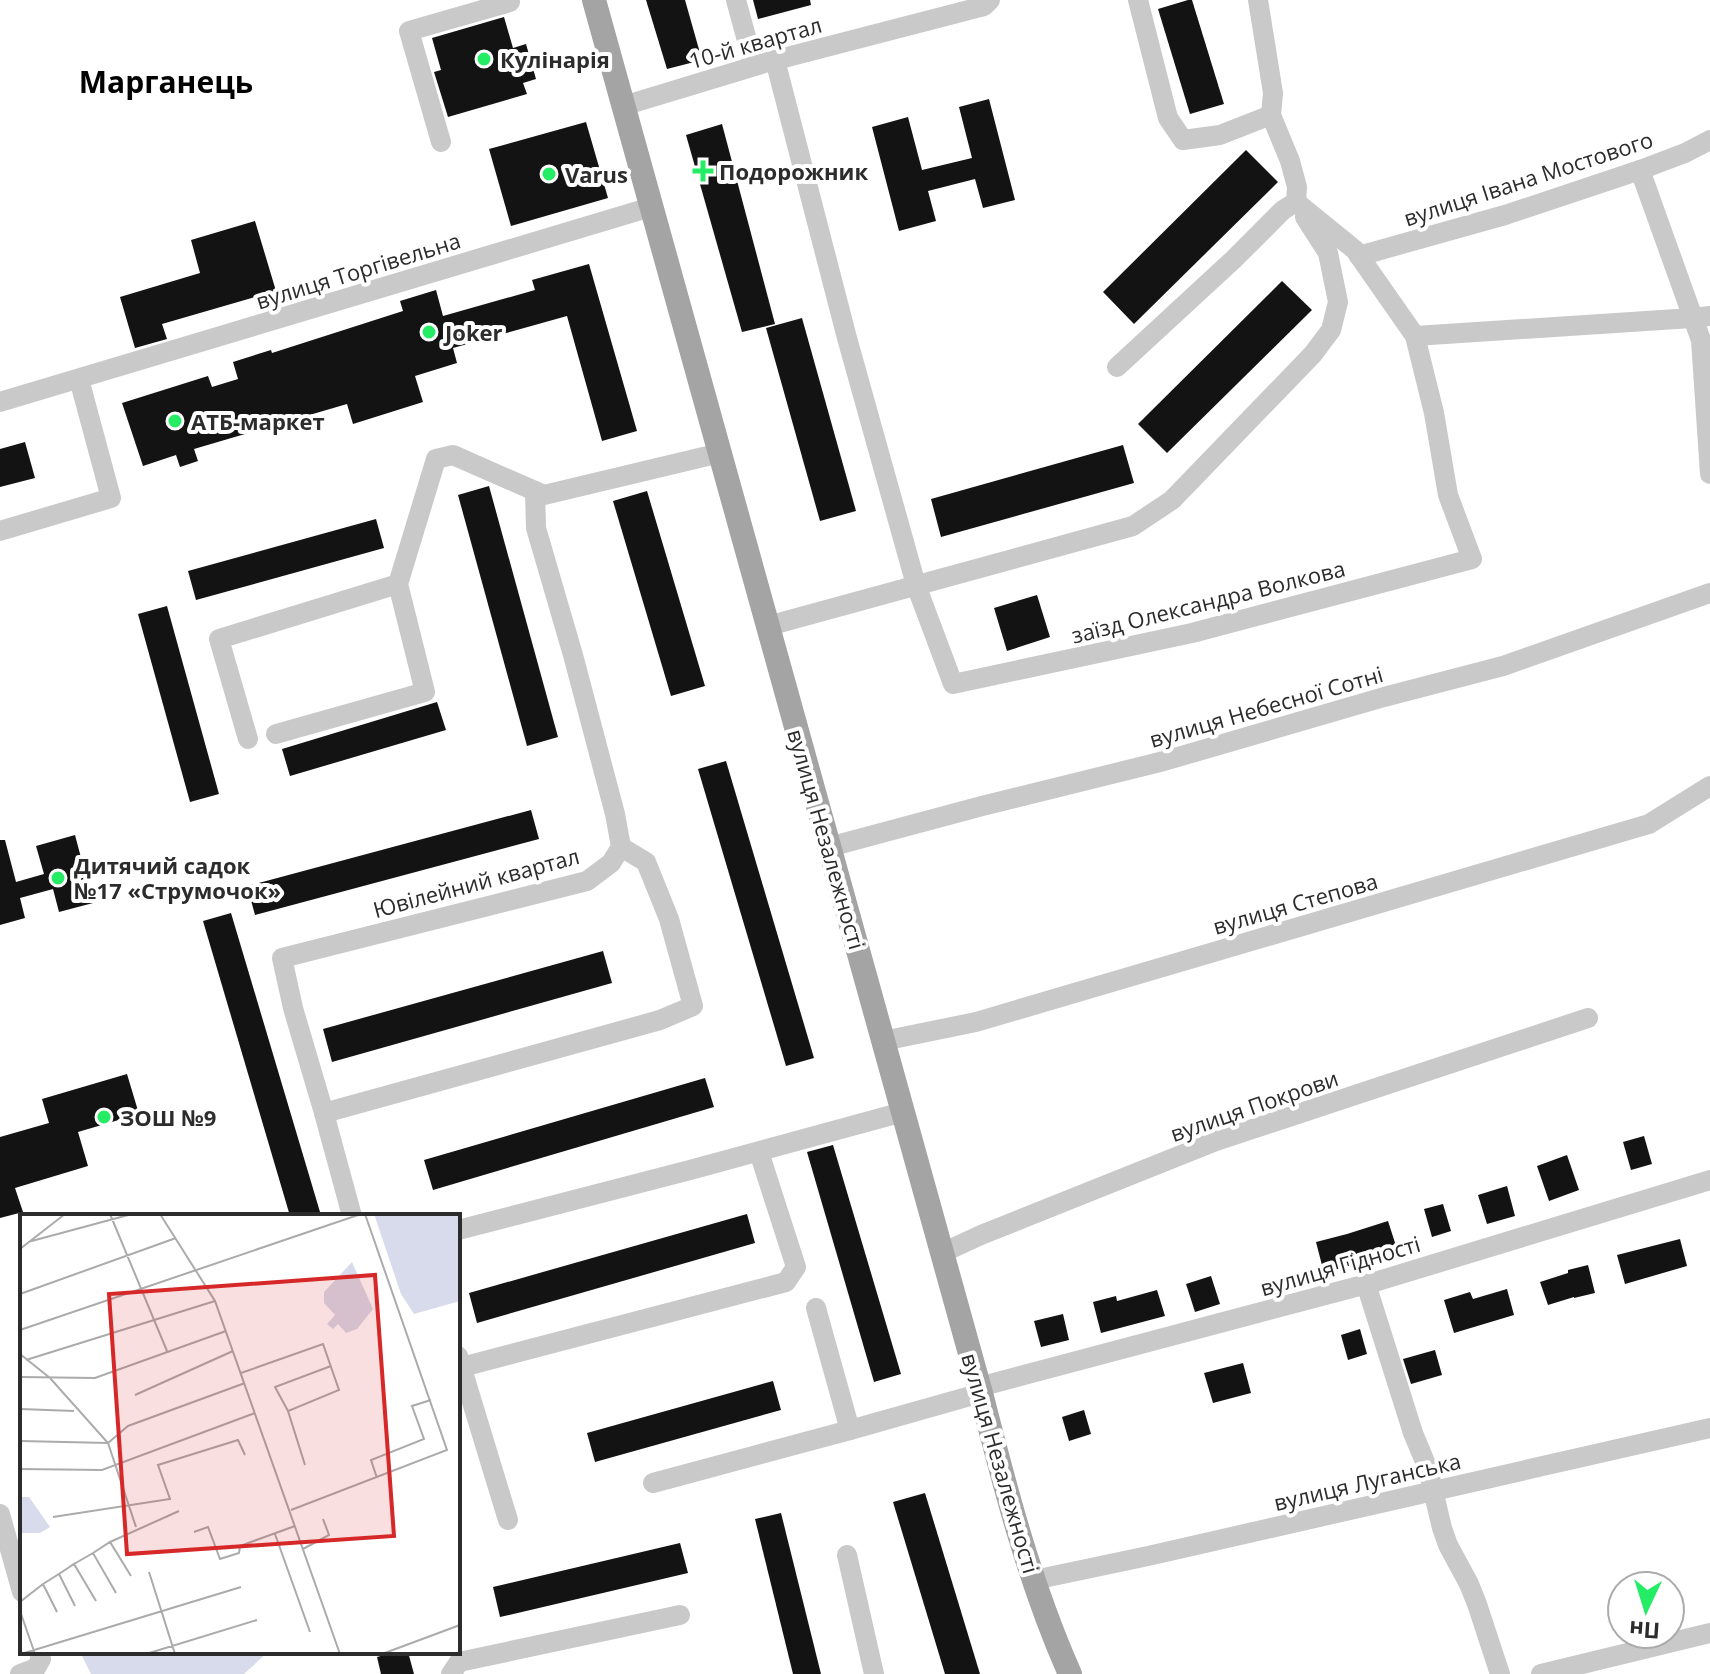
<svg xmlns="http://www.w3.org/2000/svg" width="1710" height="1674" font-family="'Open Sans',sans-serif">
  <rect width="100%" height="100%" fill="#fff"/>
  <!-- green -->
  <polygon fill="#d8dbeb" points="80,1652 268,1652 244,1674 91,1674"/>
  <!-- building -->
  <g fill="#131313">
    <polygon points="646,0 685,0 702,60 667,69"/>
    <polygon points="753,0 810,0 811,5 758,19"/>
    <polygon points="1188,0 1192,0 1224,104 1190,114 1158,9"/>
    <polygon points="504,17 513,48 526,44 536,79 523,83 527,94 448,117 434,72 441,70 432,38"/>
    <polygon points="989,99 1015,200 983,208 975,179 928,191 936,221 899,231 872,127 908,117 922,170 972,158 959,107"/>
    <polygon points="586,122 608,198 511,226 489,149"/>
    <polygon points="722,124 775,324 742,332 686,135"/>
    <polygon points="1246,150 1278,182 1134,324 1103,292"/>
    <polygon points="255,221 276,291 162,324 167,339 135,348 120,297 200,273 191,240"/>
    <polygon points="589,264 637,431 602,441 567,316 453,348 457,363 415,376 423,402 353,424 347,404 194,449 198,461 180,467 176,455 143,466 122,403 208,376 212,387 238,379 233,362 271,350 272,353 403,311 400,301 436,290 443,316 535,290 532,280"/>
    <polygon points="1282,281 1312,310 1167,453 1138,424"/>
    <polygon points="802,318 856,511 820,521 766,328"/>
    <polygon points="25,442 35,478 0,487 0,449"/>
    <polygon points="1123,445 1134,483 941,537 931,499"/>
    <polygon points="489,486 558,737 527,746 458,495"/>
    <polygon points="647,491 705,686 671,696 613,501"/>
    <polygon points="376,519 384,548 196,600 188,571"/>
    <polygon points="1037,595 1050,637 1007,651 994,608"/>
    <polygon points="167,606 219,794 190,802 138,614"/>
    <polygon points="437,702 446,730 290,776 282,749"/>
    <polygon points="726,761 814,1058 786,1066 698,769"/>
    <polygon points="531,810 539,839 255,915 247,886"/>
    <polygon points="75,835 93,903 59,912 53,889 20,898 25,918 0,925 0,840 5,840 16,882 44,874 36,846"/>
    <polygon points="231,913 320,1212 306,1216 290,1216 203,921"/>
    <polygon points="603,951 612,983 332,1062 323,1029"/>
    <polygon points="127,1074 139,1114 78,1132 88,1166 15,1188 23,1212 0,1218 0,1137 49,1123 42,1099"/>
    <polygon points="705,1078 714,1107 433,1190 424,1160"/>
    <polygon points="1644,1136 1652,1164 1631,1170 1623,1142"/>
    <polygon points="833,1145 901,1374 874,1382 807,1152"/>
    <polygon points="1567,1155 1579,1190 1549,1201 1537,1166"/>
    <polygon points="1507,1186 1515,1216 1487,1224 1478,1195"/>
    <polygon points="1443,1204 1451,1231 1432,1237 1424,1209"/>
    <polygon points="747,1214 755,1243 477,1323 469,1293"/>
    <polygon points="1388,1221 1397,1249 1355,1263 1355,1264 1324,1273 1316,1242 1347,1234"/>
    <polygon points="1680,1239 1687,1266 1625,1284 1617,1255"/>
    <polygon points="1588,1265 1595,1293 1574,1298 1574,1297 1548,1305 1540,1282 1568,1273 1568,1270"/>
    <polygon points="1211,1276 1220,1304 1195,1312 1186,1284"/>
    <polygon points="1507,1289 1514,1315 1454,1333 1444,1300 1470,1292 1473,1299"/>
    <polygon points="1157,1290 1165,1316 1101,1333 1093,1302 1116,1296 1117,1301"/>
    <polygon points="1063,1314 1069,1340 1041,1347 1034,1321"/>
    <polygon points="1360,1329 1367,1354 1348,1360 1341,1335"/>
    <polygon points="1435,1350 1442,1375 1411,1384 1403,1359"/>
    <polygon points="1243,1363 1251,1393 1213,1403 1204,1373"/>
    <polygon points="773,1381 781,1410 595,1462 587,1433"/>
    <polygon points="1084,1410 1091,1434 1069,1441 1062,1417"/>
    <polygon points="925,1493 980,1674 945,1674 893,1502"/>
    <polygon points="781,1513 821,1674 793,1674 755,1519"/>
    <polygon points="680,1543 688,1573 500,1617 493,1587"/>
    <polygon points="395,1652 408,1652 414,1674 381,1674 377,1657"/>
  </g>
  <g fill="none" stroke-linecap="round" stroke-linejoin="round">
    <!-- minor -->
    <g stroke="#c9c9c9" stroke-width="20">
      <polyline points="736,0 754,66"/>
      <polyline points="1138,0 1168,118 1183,140 1220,135 1271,115"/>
      <polyline points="775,60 847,338 916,585 953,684 1192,633 1472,559 1448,495 1434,413 1415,336 1355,250 1296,202"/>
      <polyline points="623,106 768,62 984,6 990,0"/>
      <polyline points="441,142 409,31 510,2 509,0"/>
      <polyline points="1640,170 1701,340 1710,474"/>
      <polyline points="1359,256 1505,215 1640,170 1685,153 1710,140"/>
      <polyline points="1415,336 1692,318 1710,316"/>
      <polyline points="1117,367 1233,260 1283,210 1296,202 1297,187 1290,161 1271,115 1273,93 1258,0"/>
      <polyline points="0,402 651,207"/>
      <polyline points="0,531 111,498 79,379"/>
      <polyline points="768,626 1133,526 1172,500 1313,354 1331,330 1338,302 1328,253 1305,217"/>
      <polyline points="276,734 425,692 398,584 436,459 453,455 544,495 720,453"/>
      <polyline points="248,739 219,639 398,584"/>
      <polyline points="829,847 982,806 1164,761 1384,697 1503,666 1710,593"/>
      <polyline points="883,1041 976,1022 1649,824 1710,786"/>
      <polyline points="324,1113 660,1020 693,1006 669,919 646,862 621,847"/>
      <polyline points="352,1216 324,1113 293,1008 282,958 587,881 611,863 621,847 615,814 573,655 536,528 535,491"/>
      <polyline points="458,1230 690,1170 903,1112"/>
      <polyline points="942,1253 981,1235 1216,1141 1588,1018"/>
      <polyline points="1366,1284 1413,1433 1428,1469 1442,1528 1448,1545 1469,1584 1477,1604 1500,1674"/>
      <polyline points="816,1308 850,1430"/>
      <polyline points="458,1356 508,1520"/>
      <polyline points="462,1367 786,1282 796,1267 759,1152"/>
      <polyline points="979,1387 1378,1281 1710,1180"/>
      <polyline points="653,1483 850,1430 981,1393"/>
      <polyline points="0,1514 22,1592"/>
      <polyline points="847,1555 874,1674"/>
      <polyline points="1034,1580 1148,1556 1710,1428"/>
      <polyline points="20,1674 36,1668 41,1659 39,1652"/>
      <polyline points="451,1674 459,1662 680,1615"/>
      <polyline points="1541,1674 1710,1633"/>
    </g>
    <!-- major -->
    <path stroke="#a4a4a4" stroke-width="24" d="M594,0l387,1393c24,95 49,191 89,281"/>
  </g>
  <!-- markers -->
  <g fill="#25ec65" stroke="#fff" stroke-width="3">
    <circle cx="484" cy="59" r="8"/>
    <path d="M699 159h8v8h8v8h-8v8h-8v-8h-8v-8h8z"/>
    <circle cx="549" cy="174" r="8"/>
    <circle cx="429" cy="332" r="8"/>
    <circle cx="175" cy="421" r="8"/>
    <circle cx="58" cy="878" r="8"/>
    <circle cx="104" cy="1117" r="8"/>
  </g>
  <g text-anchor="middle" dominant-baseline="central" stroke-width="8" stroke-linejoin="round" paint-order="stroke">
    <!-- street labels -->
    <g font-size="22" fill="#2c2c2c" stroke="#fff">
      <text transform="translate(755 42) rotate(-16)">10-й квартал</text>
      <text transform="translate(1528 178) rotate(-18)">вулиця Івана Мостового</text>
      <text transform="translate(358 270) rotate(-17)">вулиця Торгівельна</text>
      <text transform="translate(1208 601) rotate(-14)">заїзд Олександра Волкова</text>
      <text transform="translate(1266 706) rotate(-16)">вулиця Небесної Сотні</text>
      <text transform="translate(827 839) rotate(74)">вулиця Незалежності</text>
      <text transform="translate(476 882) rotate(-15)">Ювілейний квартал</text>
      <text transform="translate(1295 903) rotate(-16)">вулиця Степова</text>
      <text transform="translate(1254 1105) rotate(-19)">вулиця Покрови</text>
      <text transform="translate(1340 1265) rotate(-16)">вулиця Гідності</text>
      <text transform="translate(1001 1463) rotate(74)">вулиця Незалежності</text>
      <text transform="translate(1367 1481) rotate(-13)">вулиця Луганська</text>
    </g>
    <!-- poi labels -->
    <g font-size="22" font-weight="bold" fill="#2c2c2c" stroke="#fff" text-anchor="start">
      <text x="500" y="59">Кулінарія</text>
      <text x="719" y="171">Подорожник</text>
      <text x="565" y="174">Varus</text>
      <text x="445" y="332">Joker</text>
      <text x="191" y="421">АТБ-маркет</text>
      <text x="74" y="865">Дитячий садок<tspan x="74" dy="25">№17 «Струмочок»</tspan></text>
      <text x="120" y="1117">ЗОШ №9</text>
    </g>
    <!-- district labels -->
    <g font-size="30" font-weight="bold" fill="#000" stroke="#fff">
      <text x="166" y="81">Марганець</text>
    </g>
  </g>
  <!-- overview -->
  <g transform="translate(20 1214)">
    <rect width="440" height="440" fill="#fff"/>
    <path d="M354,0h86v87l-46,13 -13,-20zM332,48l21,47 -16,20 -11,4 -8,-9 -5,5 -6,-5 8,-9 -11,-12v-11zM0,283h9l21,30 -10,6h-20z" fill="#d8dbeb"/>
    <path fill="none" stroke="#ababab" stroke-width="2" d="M90,0l57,137M140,0l55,87 125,353M8,28l104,-28M0,35l45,-35M0,80l156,-56M0,116l341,-116M0,140l30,24 58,65 28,84M6,146l189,-59M221,159l82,-29 16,46 -51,21 17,54M0,163l75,1 131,-47M115,181l98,-44M0,195l54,2M268,197l-13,-24 56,-21M0,227l88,2 20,-17 117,-43M0,255l82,1 153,-57M357,264l-6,-18 53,-21 -12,-33 19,-6M271,296l156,-60 -82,-236M33,303l117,-18 -12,-34 80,-25 7,15M174,318l14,-5 12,32 19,-6 1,-7 55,-20M255,320l35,98M90,328l69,-31M283,335l26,-14 -6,-16M73,339l17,-11 21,34M54,350l19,-11 23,40M129,358l26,82M39,360l15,-10 22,37M0,388l23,-18M0,397l15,43M37,398l-14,-28 16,-10 16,32M1,440l220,-67M126,440l111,-34M362,440l78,-29"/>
    <path fill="#d62828" fill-opacity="0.15" stroke="#d62828" stroke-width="4" d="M355,61l19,261 -267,18 -18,-260z"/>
    <rect width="440" height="440" fill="none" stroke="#2c2c2c" stroke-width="4"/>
  </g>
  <!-- north arrow -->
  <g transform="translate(1646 1610) rotate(184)"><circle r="38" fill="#ffffff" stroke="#ababab" stroke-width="2"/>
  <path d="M0-6L14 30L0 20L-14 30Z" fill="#25ec65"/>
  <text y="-12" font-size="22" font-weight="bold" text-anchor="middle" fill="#2c2c2c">Пн</text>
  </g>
</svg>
